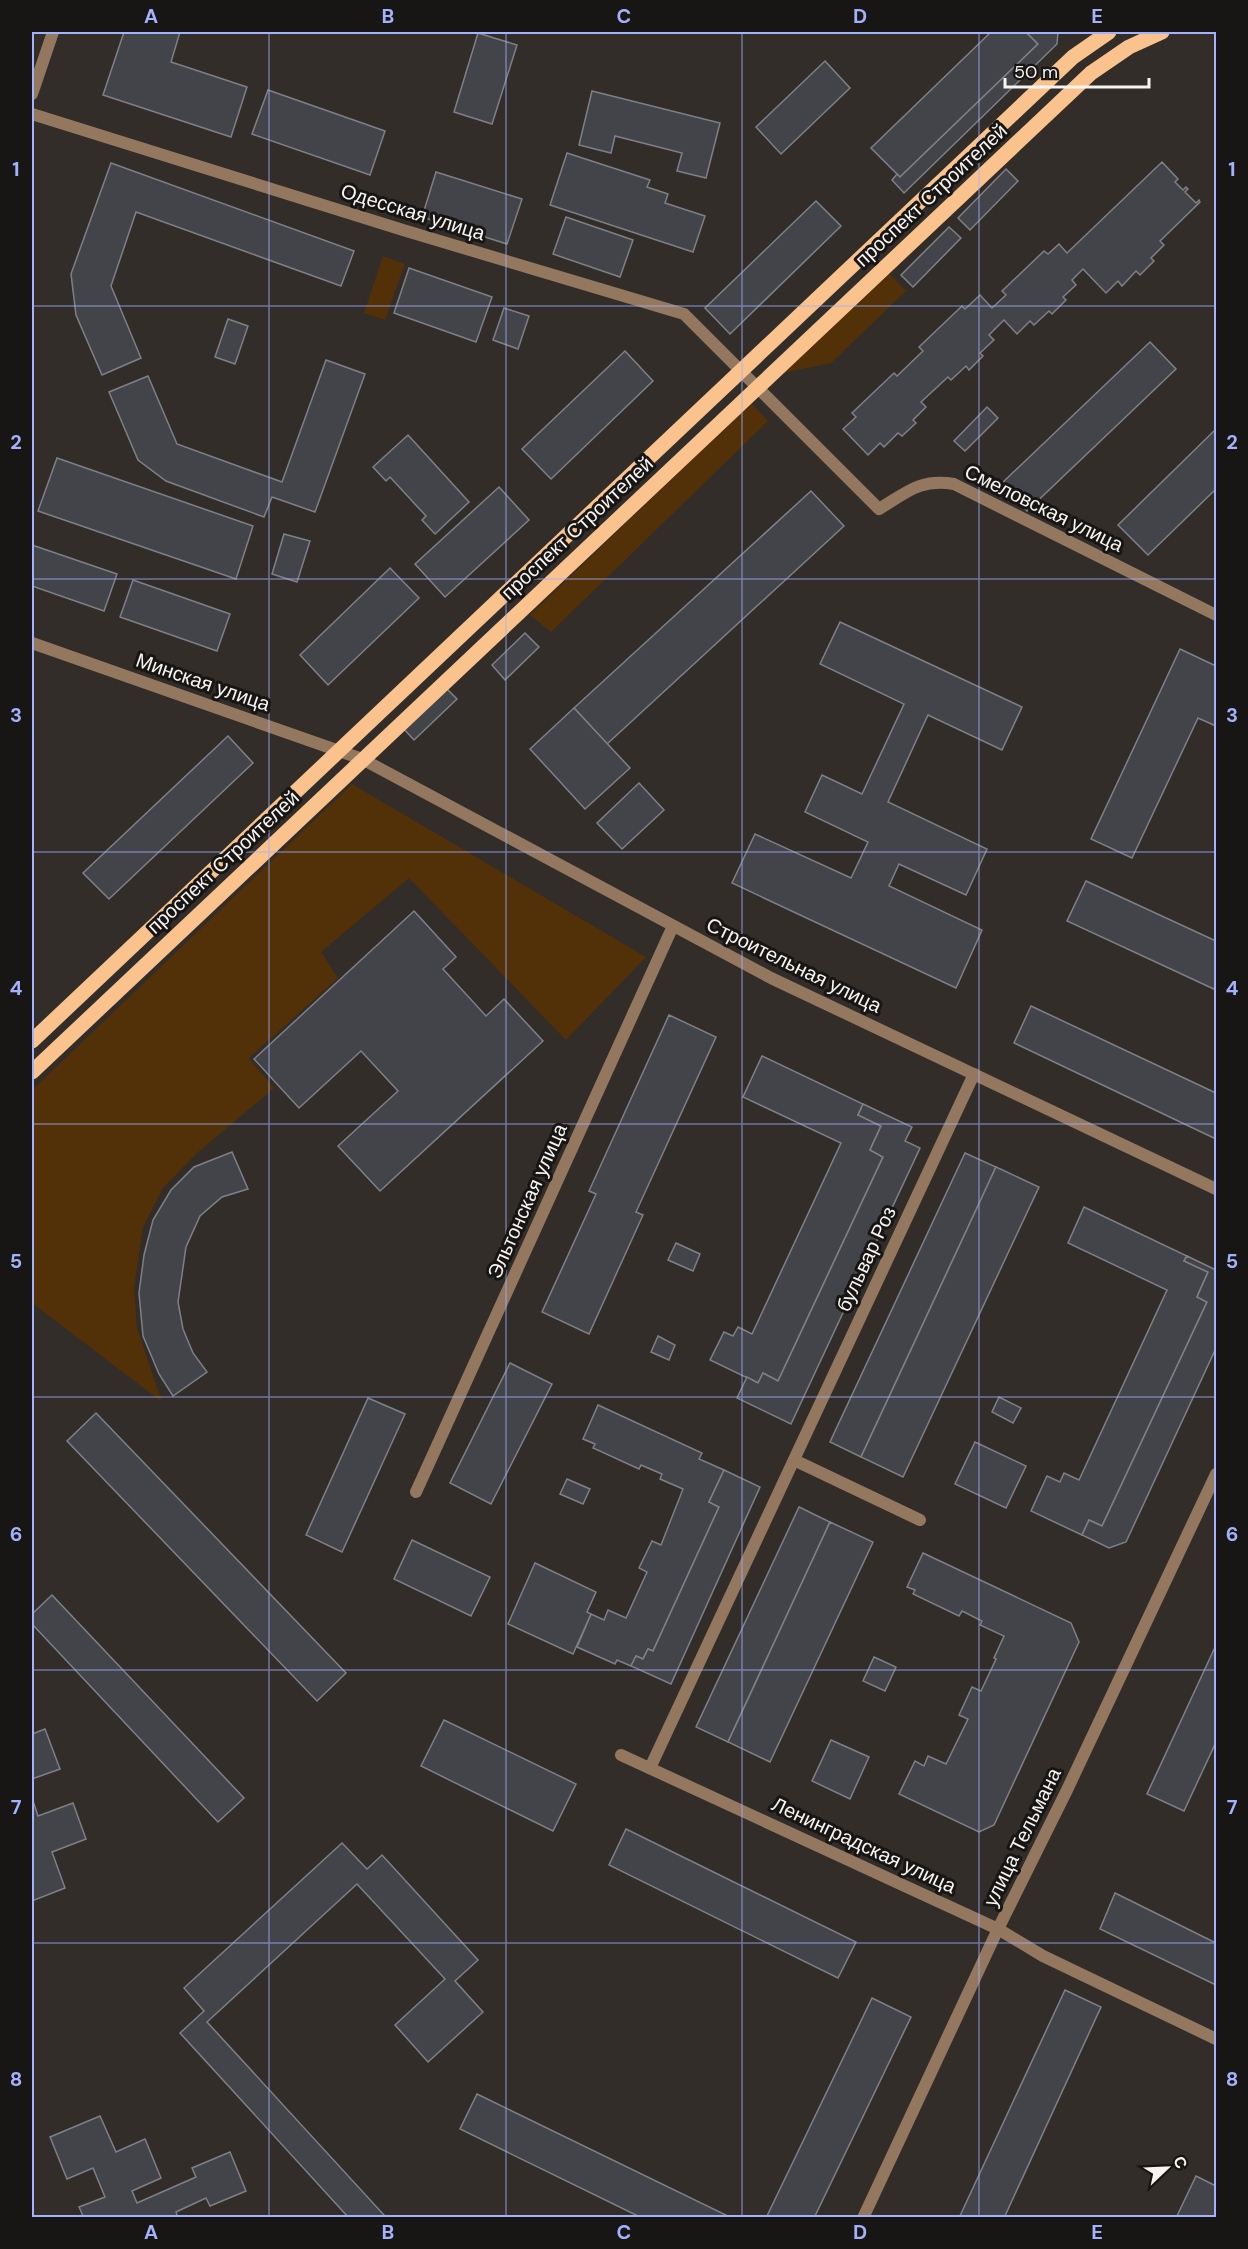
<svg xmlns="http://www.w3.org/2000/svg" width="1248" height="2249" font-family="'DM Sans',sans-serif">
  <rect width="100%" height="100%" fill="#322d29"/>
  <!-- green -->
  <g fill="#523008">
    <polygon points="383,256 405,264 385,320 364,313"/>
    <polygon points="889,273 906,291 831,363 782,373"/>
    <polygon points="751,403 768,421 551,632 530,615"/>
    <polygon points="352,784 646,957 566,1040 409,878 321,952 338,978 249,1058 274,1088 196,1154 163,1188 143,1227 134,1288 137,1328 162,1402 32,1303 32,1090"/>
  </g>
  <!-- building -->
  <g fill="#43444a" stroke="#7f8087" stroke-width="1.5">
    <polygon points="124,32 180,32 171,62 247,87 231,137 103,95"/>
    <polygon points="991,32 1026,32 1038,44 900,177 871,148"/>
    <polygon points="1026,32 1058,32 1057,44 904,193 892,180 897,174 900,177 1038,44"/>
    <polygon points="478,33 517,45 492,124 454,112"/>
    <polygon points="825,61 850,88 781,154 756,127"/>
    <polygon points="268,90 385,131 370,175 252,134"/>
    <polygon points="592,91 720,123 706,178 677,171 682,153 615,136 611,153 579,145"/>
    <polygon points="567,153 650,180 647,187 668,194 665,203 705,216 693,252 550,205"/>
    <polygon points="1162,162 1178,179 1175,182 1183,190 1186,187 1188,189 1185,192 1196,203 1199,200 1200,202 1160,241 1164,245 1151,258 1154,261 1140,275 1136,271 1122,286 1118,281 1106,293 1083,269 1072,280 1076,285 1063,297 1066,300 1052,314 1049,311 1034,325 1030,321 1017,334 1004,320 989,335 994,340 980,353 983,356 969,370 966,366 951,380 948,377 921,402 926,407 913,420 916,423 902,436 898,433 884,447 880,443 868,455 843,429 856,417 852,413 894,373 897,376 923,351 919,347 962,306 965,309 980,295 992,308 1006,295 1002,291 1044,251 1048,254 1059,244 1067,253"/>
    <polygon points="111,163 354,251 341,286 136,212 111,286 141,358 102,375 76,315 71,274"/>
    <polygon points="1006,169 1018,181 970,230 958,218"/>
    <polygon points="436,172 522,199 507,244 422,217"/>
    <polygon points="816,201 841,226 730,334 705,308"/>
    <polygon points="566,217 633,240 620,277 553,254"/>
    <polygon points="949,227 961,238 913,287 901,275"/>
    <polygon points="409,268 492,297 476,342 394,313"/>
    <polygon points="504,308 529,316 518,349 493,340"/>
    <polygon points="228,319 248,326 235,364 215,357"/>
    <polygon points="1150,342 1176,369 1027,511 1001,484"/>
    <polygon points="625,351 653,381 551,479 522,449"/>
    <polygon points="326,360 365,374 315,512 272,497 264,517 166,481 138,460 109,392 148,376 177,444 282,482"/>
    <polygon points="987,407 998,418 965,451 954,441"/>
    <polygon points="1216,429 1216,489 1148,555 1118,525"/>
    <polygon points="408,435 469,502 435,534 422,520 426,516 390,477 386,481 373,467"/>
    <polygon points="57,458 253,526 236,579 38,511"/>
    <polygon points="499,487 529,520 445,597 415,564"/>
    <polygon points="811,491 844,526 607,744 574,708"/>
    <polygon points="284,534 310,541 297,582 272,574"/>
    <polygon points="32,545 117,574 104,611 32,586"/>
    <polygon points="390,568 419,598 328,685 300,655"/>
    <polygon points="133,580 230,614 217,651 120,617"/>
    <polygon points="840,622 1022,707 1002,750 928,715 888,802 987,849 966,895 899,864 889,886 982,930 956,988 732,883 755,834 851,878 868,842 805,812 822,775 862,794 904,704 820,664"/>
    <polygon points="525,633 539,647 505,680 492,665"/>
    <polygon points="1180,649 1216,666 1216,726 1198,718 1132,858 1091,839"/>
    <polygon points="444,686 457,699 414,740 401,726"/>
    <polygon points="574,708 630,768 585,809 530,749"/>
    <polygon points="228,736 253,763 109,899 83,873"/>
    <polygon points="639,783 664,810 622,849 597,823"/>
    <polygon points="1086,881 1216,941 1216,990 1067,921"/>
    <polygon points="414,911 456,957 443,969 486,1016 504,999 543,1041 380,1191 338,1146 398,1091 361,1051 299,1108 254,1059"/>
    <polygon points="1031,1006 1216,1093 1216,1139 1014,1043"/>
    <polygon points="669,1015 716,1037 636,1212 643,1215 589,1334 542,1312 596,1194 589,1191"/>
    <polygon points="762,1056 863,1104 858,1115 881,1126 870,1150 883,1157 778,1381 763,1373 758,1383 710,1360 724,1332 733,1336 738,1327 752,1334 841,1143 743,1097"/>
    <polygon points="863,1104 912,1127 905,1141 920,1148 791,1424 737,1398 747,1377 758,1383 763,1373 778,1381 883,1157 870,1150 881,1126 858,1115"/>
    <polygon points="232,1152 248,1189 222,1197 200,1216 186,1247 178,1302 183,1329 193,1353 207,1372 173,1396 159,1374 143,1336 139,1293 144,1255 153,1220 171,1190 194,1167"/>
    <polygon points="965,1153 996,1167 861,1457 830,1442"/>
    <polygon points="996,1167 1039,1187 903,1477 861,1457"/>
    <polygon points="1084,1207 1187,1256 1184,1261 1208,1272 1197,1297 1207,1302 1102,1526 1089,1520 1082,1535 1031,1511 1047,1476 1060,1482 1064,1473 1079,1480 1167,1290 1068,1243"/>
    <polygon points="676,1243 700,1254 693,1271 668,1260"/>
    <polygon points="1187,1256 1216,1270 1216,1348 1126,1542 1109,1548 1082,1535 1089,1520 1102,1526 1207,1302 1197,1297 1208,1272 1184,1261"/>
    <polygon points="658,1336 675,1345 669,1360 651,1352"/>
    <polygon points="510,1363 552,1384 491,1504 450,1483"/>
    <polygon points="999,1397 1021,1408 1013,1423 992,1412"/>
    <polygon points="368,1398 405,1414 342,1552 306,1535"/>
    <polygon points="598,1405 702,1453 699,1459 724,1470 709,1502 719,1507 653,1651 648,1649 643,1659 636,1656 631,1666 617,1660 615,1664 577,1647 591,1614 604,1620 608,1610 626,1618 647,1572 639,1568 652,1541 661,1545 683,1489 660,1479 662,1474 641,1465 639,1469 593,1448 595,1444 583,1439"/>
    <polygon points="96,1413 346,1673 317,1701 67,1441"/>
    <polygon points="975,1442 1026,1466 1006,1508 955,1484"/>
    <polygon points="724,1470 760,1487 671,1684 631,1666 636,1656 643,1659 648,1649 653,1651 719,1507 709,1502"/>
    <polygon points="567,1479 590,1489 583,1504 560,1494"/>
    <polygon points="799,1507 830,1522 728,1742 696,1727"/>
    <polygon points="830,1522 873,1542 770,1762 728,1742"/>
    <polygon points="412,1540 490,1577 471,1616 394,1579"/>
    <polygon points="923,1553 1071,1623 1079,1642 994,1825 979,1832 899,1794 915,1761 924,1766 928,1756 946,1764 968,1719 959,1715 972,1687 981,1691 996,1659 994,1658 1004,1636 980,1625 982,1621 962,1611 959,1616 913,1594 915,1590 907,1587"/>
    <polygon points="535,1563 596,1592 587,1612 591,1614 573,1654 508,1624"/>
    <polygon points="52,1595 244,1798 218,1822 32,1624 32,1614"/>
    <polygon points="1216,1645 1216,1742 1184,1811 1147,1794"/>
    <polygon points="874,1657 896,1667 885,1691 863,1681"/>
    <polygon points="444,1720 576,1784 553,1831 421,1766"/>
    <polygon points="45,1729 60,1769 32,1779 32,1734"/>
    <polygon points="831,1740 869,1757 850,1799 812,1781"/>
    <polygon points="32,1798 38,1816 73,1803 86,1839 52,1852 65,1888 32,1901"/>
    <polygon points="626,1829 856,1942 838,1978 609,1865"/>
    <polygon points="342,1843 367,1869 382,1855 478,1960 455,1981 483,2012 428,2062 395,2025 445,1979 357,1884 207,2022 384,2215 382,2218 349,2218 180,2033 204,2011 184,1988"/>
    <polygon points="1115,1893 1216,1943 1216,1985 1100,1929"/>
    <polygon points="1065,1990 1101,2007 1004,2218 959,2218"/>
    <polygon points="872,1998 911,2017 814,2218 766,2218"/>
    <polygon points="477,2094 728,2216 727,2218 642,2218 460,2129"/>
    <polygon points="100,2116 116,2152 145,2139 161,2178 132,2191 137,2203 196,2177 192,2168 230,2152 246,2191 210,2206 206,2198 176,2212 178,2218 84,2218 79,2207 105,2197 93,2168 67,2179 50,2137"/>
    <polygon points="1196,2176 1216,2186 1216,2218 1176,2218"/>
  </g>
  <g fill="none" stroke-linecap="round" stroke-linejoin="round">
    <!-- pedestrian -->
    <g stroke="#93785f" stroke-width="12">
      <polyline points="794,1460 920,1520"/>
      <polyline points="650,1768 974,1074"/>
    </g>
    <!-- minor -->
    <g stroke="#93785f" stroke-width="12">
      <polyline points="32,94 53,32"/>
      <path d="M32,114l371,116 281,84 195,195c27,-16 41,-31 75,-25l262,131"/>
      <polyline points="32,643 362,759 771,978 1216,1189"/>
      <polyline points="416,1492 673,926"/>
      <polyline points="621,1755 998,1929 1043,1956 1216,2039"/>
    </g>
    <!-- tertiary -->
    <polyline stroke="#93785f" stroke-width="12" points="863,2218 998,1929 1067,1790 1216,1474"/>
    <!-- primary -->
    <g stroke="#fac28c" stroke-width="15">
      <polyline points="32,1041 1073,57 1109,32"/>
      <polyline points="32,1072 1091,73 1129,47 1162,32"/>
    </g>
  </g>
  <!-- grid -->
  <path fill="none" stroke="#a2b2fd" stroke-width="1.5" stroke-opacity="0.55" d="M269,32v2186M506,32v2186M742,32v2186M979,32v2186M32,306h1184M32,579h1184M32,852h1184M32,1124h1184M32,1397h1184M32,1670h1184M32,1943h1184"/>
  <g text-anchor="middle" dominant-baseline="central" stroke-width="6" stroke-linejoin="round" paint-order="stroke">
    <!-- street labels -->
    <g font-size="20" fill="#f7f4f2" stroke="#181614">
      <text transform="translate(931 195) rotate(-43)">проспект Строителей</text>
      <text transform="translate(413 212) rotate(17)">Одесская улица</text>
      <text transform="translate(1044 508) rotate(26)">Смеловская улица</text>
      <text transform="translate(577 528) rotate(-43)">проспект Строителей</text>
      <text transform="translate(203 682) rotate(19)">Минская улица</text>
      <text transform="translate(223 862) rotate(-43)">проспект Строителей</text>
      <text transform="translate(794 965) rotate(26)">Строительная улица</text>
      <text transform="translate(527 1201) rotate(-66)">Эльтонская улица</text>
      <text transform="translate(866 1259) rotate(-65)">бульвар Роз</text>
      <text transform="translate(1022 1837) rotate(-64)">улица Тельмана</text>
      <text transform="translate(864 1845) rotate(25)">Ленинградская улица</text>
    </g>
  </g>
  <!-- border -->
  <rect width="1248" height="2249" fill="none" stroke="#181614" stroke-width="66"/>
  <!-- north arrow -->
  <g transform="translate(1167 2168) rotate(67)" stroke="#181614" stroke-width="4.5" paint-order="stroke">
  <path d="M0-4.5L10 22L0 15L-10 22Z" fill="#f7f4f2"/>
  <text y="-9" font-size="16" font-weight="bold" text-anchor="middle" fill="#f7f4f2">С</text>
  </g>
  <!-- scale -->
  <path d="M1005 78v9h144v-9" fill="none" stroke="#f7f4f2" stroke-width="3"/>
  <text x="1014" y="78" font-size="18" fill="#f7f4f2" stroke="#181614" stroke-width="4.5" paint-order="stroke">50 m</text>
  <rect x="33" y="33" width="1182" height="2183" fill="none" stroke="#a2b2fd" stroke-width="2"/>
  <g font-size="20" text-anchor="middle" font-weight="bold" fill="#a2b2fd">
    <text x="151" y="23">A</text>
    <text x="388" y="23">B</text>
    <text x="624" y="23">C</text>
    <text x="860" y="23">D</text>
    <text x="1097" y="23">E</text>
    <text x="16" y="176">1</text>
    <text x="1232" y="176">1</text>
    <text x="16" y="449">2</text>
    <text x="1232" y="449">2</text>
    <text x="16" y="722">3</text>
    <text x="1232" y="722">3</text>
    <text x="16" y="995">4</text>
    <text x="1232" y="995">4</text>
    <text x="16" y="1268">5</text>
    <text x="1232" y="1268">5</text>
    <text x="16" y="1541">6</text>
    <text x="1232" y="1541">6</text>
    <text x="16" y="1814">7</text>
    <text x="1232" y="1814">7</text>
    <text x="16" y="2086">8</text>
    <text x="1232" y="2086">8</text>
    <text x="151" y="2239">A</text>
    <text x="388" y="2239">B</text>
    <text x="624" y="2239">C</text>
    <text x="860" y="2239">D</text>
    <text x="1097" y="2239">E</text>
  </g>
</svg>
